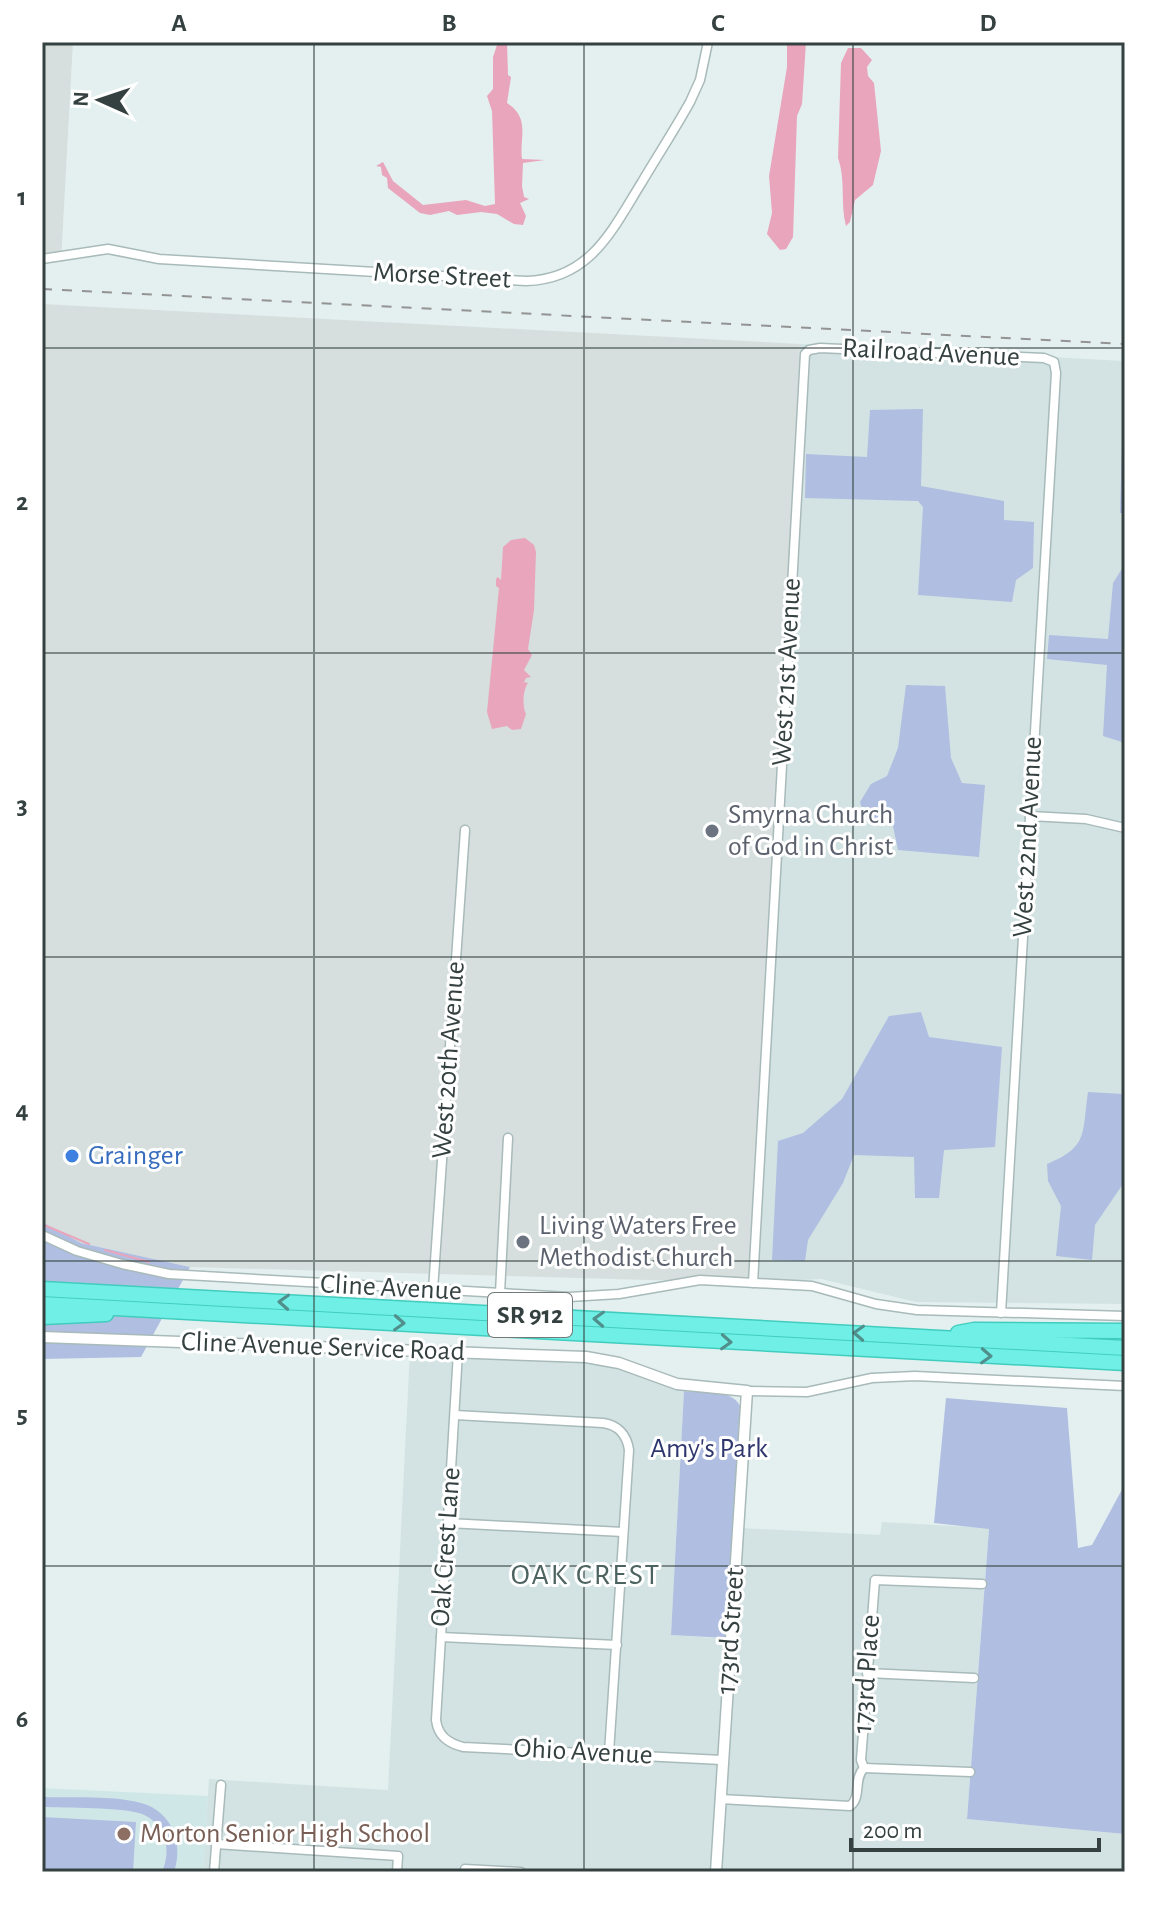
<svg xmlns="http://www.w3.org/2000/svg" width="1167" height="1914" font-family="'Alegreya Sans',sans-serif">
  <rect width="100%" height="100%" fill="#e4f0f0"/>
  <!-- residential -->
  <g fill="#d3e3e3">
    <polygon points="800,344 1125,361 1125,1304 916,1302 821,1279 753,1283"/>
    <polygon points="410,1350 595,1363 624,1369 684,1391 671,1635 730,1639 711,1872 203,1872 209,1779 388,1790"/>
    <polygon points="882,1522 989,1528 967,1819 1125,1834 1125,1872 722,1872 741,1528 880,1535"/>
  </g>
  <!-- industrial -->
  <g fill="#d6dfdd">
    <polygon points="42,42 73,42 61,262 42,262"/>
    <polygon points="42,304 800,344 753,1283 190,1267 81,1243 42,1222"/>
  </g>
  <!-- education -->
  <polygon fill="#cfe8e7" points="42,1788 208,1796 203,1872 42,1872"/>
  <!-- green -->
  <g fill="#b0bee1">
    <polygon points="1124,375 1125,375 1125,513 1120,513"/>
    <polygon points="923,409 921,486 1004,501 1004,520 1034,522 1033,568 1016,580 1012,602 918,595 923,507 918,501 805,498 806,454 867,457 870,410"/>
    <polygon points="1125,564 1125,743 1103,736 1107,665 1047,659 1049,635 1108,639 1113,583"/>
    <polygon points="906,685 945,686 951,758 962,783 985,785 979,857 898,850 893,826 865,818 860,802 871,784 887,776 898,748"/>
    <polygon points="921,1012 929,1037 1002,1047 995,1147 944,1150 939,1198 915,1198 914,1157 854,1155 843,1183 808,1240 805,1261 772,1260 778,1141 803,1133 842,1099 889,1016"/>
    <path d="M1125,1089v92l-30,44 -3,35 -36,-4 5,-50 -13,-25 -1,-17c42,-17 35,-31 41,-72l36,2z"/>
    <polygon points="42,1222 81,1243 190,1267 141,1357 42,1359"/>
    <path d="M684,1391c18,3 48,-3 56,15l-14,232 -55,-3z"/>
    <polygon points="946,1398 1067,1408 1078,1548 1092,1545 1125,1484 1125,1834 967,1819 989,1529 934,1523"/>
    <path d="M42,1797c30,1 71,-2 99,6 31,8 43,41 33,69h-12c10,-22 4,-48 -20,-58 -19,-7 -77,-6 -100,-7z"/>
    <polygon points="42,1817 136,1822 133,1872 42,1872"/>
  </g>
  <!-- water -->
  <g fill="#e8a5bb">
    <path d="M498,42h9l1,33 3,2 -4,26c24,15 12,35 15,56l23,1 -22,3 -1,23 2,11 5,2 -9,4 6,13 -3,9 -9,-1 -17,-10 -16,-2 -24,3 -8,-4 -19,4 -10,-2 -32,-25 -1,-10 -5,-3 -1,-8 -5,-1 7,-4 10,19 30,24 43,-5 19,6 10,-2 -3,-93 -5,-15 6,-7v-32z"/>
    <polygon points="787,42 806,42 802,104 797,116 793,237 786,249 780,250 767,234 772,213 769,176 787,67"/>
    <path d="M848,48h13l11,12 -5,7 1,9 6,7 7,68 -8,34 -18,15 -5,22 -4,4c-6,-23 0,-46 -8,-68l3,-95z"/>
    <path d="M525,538l9,7 2,7 -2,58 -6,39 4,6 -8,15 7,7 -5,1 -2,4 4,1c-5,6 -6,24 -2,31l-5,15 -9,1 -5,-4 -15,3 -5,-17 12,-124 -3,-2v-7l2,-2 3,3 2,-33 8,-7z"/>
  </g>
  <g fill="none" stroke-linecap="round" stroke-linejoin="round">
    <!-- stream -->
    <g stroke="#e8a5bb" stroke-width="2">
      <polyline points="44,1225 89,1244"/>
      <polyline points="105,1250 149,1262"/>
    </g>
    <defs>
      <g id="minor">
        <path d="M42,259l66,-10 51,10 367,22c65,-2 86,-51 116,-99 16,-27 33,-53 48,-80l10,-22 8,-38"/>
        <polyline points="1030,816 1086,819 1125,828"/>
        <polyline points="42,1235 77,1251 122,1264 169,1274 569,1297 619,1294 700,1280 812,1286 876,1304 917,1310 1125,1316"/>
        <polyline points="753,1283 805,354 809,350 820,348 1044,358 1054,362 1056,373 1001,1313"/>
        <polyline points="433,1290 465,830"/>
        <polyline points="500,1293 508,1138"/>
        <path d="M458,1352l-22,368c2,16 12,23 27,27l259,13"/>
        <polyline points="747,1391 807,1392 872,1378 915,1376 1125,1386"/>
        <path d="M455,1415l148,8c15,2 24,12 26,27l-20,303"/>
        <polyline points="448,1523 623,1532"/>
        <polyline points="441,1637 617,1645"/>
        <polyline points="867,1673 974,1678"/>
        <polyline points="864,1768 861,1760 875,1580 982,1584"/>
        <polyline points="864,1768 970,1772"/>
        <path d="M720,1799l130,7c12,-9 3,-27 14,-38"/>
        <polyline points="216,1844 398,1856 397,1872"/>
        <polyline points="465,1869 521,1872"/>
        <polyline points="214,1872 221,1785"/>
      </g>
      <polyline id="tertiary" points="42,1337 586,1357 619,1363 677,1384 747,1391 716,1872"/>
      <g id="motorway">
        <polyline points="42,1289 1125,1348"/>
        <polyline points="42,1304 1125,1363"/>
        <polyline points="42,1317 106,1314"/>
        <polyline points="958,1333 974,1330 1125,1331"/>
      </g>
    </defs>
    <!-- minor casing -->
    <use href="#minor" stroke="#a8bab9" stroke-width="11"/>
    <!-- tertiary casing -->
    <use href="#tertiary" stroke="#a8bab9" stroke-width="13"/>
    <!-- motorway casing -->
    <use href="#motorway" stroke="#41cdbe" stroke-width="17"/>
    <!-- minor -->
    <use href="#minor" stroke="#fff" stroke-width="8"/>
    <!-- tertiary -->
    <use href="#tertiary" stroke="#fff" stroke-width="10"/>
    <!-- motorway -->
    <use href="#motorway" stroke="#70efe6" stroke-width="14"/>
    <!-- rail -->
    <polyline stroke="#939393" stroke-width="2" stroke-dasharray="10 10" stroke-linecap="butt" points="42,289 1125,344"/>
  </g>
  <!-- one-way arrows -->
  <defs><path id="oneway-chevron" d="M-2-3.5L2.5 0L-2 3.5" fill="none" stroke-width="1.6" stroke-linecap="round" stroke-linejoin="round" transform="scale(2)"/></defs>
  <g stroke="#508f8b">
    <use href="#oneway-chevron" transform="translate(284 1302) rotate(-177)"/>
    <use href="#oneway-chevron" transform="translate(599 1319) rotate(-177)"/>
    <use href="#oneway-chevron" transform="translate(399 1323) rotate(3)"/>
    <use href="#oneway-chevron" transform="translate(859 1333) rotate(-177)"/>
    <use href="#oneway-chevron" transform="translate(726 1342) rotate(3)"/>
    <use href="#oneway-chevron" transform="translate(986 1356) rotate(3)"/>
  </g>
  <!-- grid -->
  <path fill="none" stroke="#354140" stroke-width="2" stroke-opacity="0.55" d="M314,42v1830M584,42v1830M853,42v1830M42,348h1083M42,653h1083M42,957h1083M42,1261h1083M42,1566h1083"/>
  <!-- markers -->
  <g fill="#6b7280" stroke="#fff" stroke-width="3">
    <circle cx="712" cy="831" r="8"/>
    <circle cx="523" cy="1242" r="8"/>
  </g>
  <circle fill="#3f7fe0" stroke="#fff" stroke-width="3" cx="72" cy="1156" r="8"/>
  <circle fill="#8d6e63" stroke="#fff" stroke-width="3" cx="124" cy="1834" r="8"/>
  <g text-anchor="middle" dominant-baseline="central" stroke-width="6" stroke-linejoin="round" paint-order="stroke">
    <!-- shield labels -->
    <rect fill="#fff" stroke="#727a79" stroke-width="2" x="488" y="1293" width="84" height="44" rx="6"/>
    <g font-size="26" font-weight="bold" fill="#354140">
      <text x="530" y="1315">SR 912</text>
    </g>
    <!-- street labels -->
    <g font-size="28" fill="#354140" stroke="#fff">
      <text transform="translate(442 276) rotate(3)">Morse Street</text>
      <text transform="translate(931 353) rotate(3)">Railroad Avenue</text>
      <text transform="translate(787 672) rotate(-87)">West 21st Avenue</text>
      <text transform="translate(1028 837) rotate(-87)">West 22nd Avenue</text>
      <text transform="translate(449 1060) rotate(-86)">West 20th Avenue</text>
      <text transform="translate(391 1288) rotate(3)">Cline Avenue</text>
      <text transform="translate(323 1347) rotate(2)">Cline Avenue Service Road</text>
      <text transform="translate(446 1547) rotate(-86)">Oak Crest Lane</text>
      <text transform="translate(731 1631) rotate(-86)">173rd Street</text>
      <text transform="translate(867 1674) rotate(-86)">173rd Place</text>
      <text transform="translate(583 1752) rotate(3)">Ohio Avenue</text>
    </g>
    <!-- worship labels -->
    <g font-size="28" fill="#5b616d" stroke="#fff" text-anchor="start">
      <text x="728" y="815">Smyrna Church<tspan x="728" dy="32">of God in Christ</tspan></text>
      <text x="539" y="1226">Living Waters Free<tspan x="539" dy="32">Methodist Church</tspan></text>
    </g>
    <!-- shop labels -->
    <g font-size="28" fill="#366cbe" stroke="#fff" text-anchor="start">
      <text x="88" y="1156">Grainger</text>
    </g>
    <!-- park labels -->
    <g font-size="28" fill="#2e366d" stroke="#fff">
      <text x="709" y="1449">Amy's Park</text>
    </g>
    <!-- education labels -->
    <g font-size="28" fill="#785e54" stroke="#fff" text-anchor="start">
      <text x="140" y="1834">Morton Senior High School</text>
    </g>
    <!-- neighbourhood labels -->
    <g font-size="30" letter-spacing="2" fill="#4d6360" stroke="#fff">
      <text x="586" y="1575">OAK CREST</text>
    </g>
  </g>
  <!-- border -->
  <rect width="1167" height="1914" fill="none" stroke="#ffffff" stroke-width="88"/>
  <!-- north arrow -->
  <g transform="translate(100 100) rotate(273)" stroke="#ffffff" stroke-width="6" paint-order="stroke">
  <path d="M0-6L14 30L0 20L-14 30Z" fill="#354140"/>
  <text y="-12" font-size="22" font-weight="bold" text-anchor="middle" fill="#354140">N</text>
  </g>
  <!-- scale -->
  <path d="M851 1838v12h248v-12" fill="none" stroke="#354140" stroke-width="4"/>
  <text x="863" y="1838" font-size="24" fill="#354140" stroke="#ffffff" stroke-width="6" paint-order="stroke">200 m</text>
  <rect x="44" y="44" width="1079" height="1826" fill="none" stroke="#354140" stroke-width="3"/>
  <g font-size="26" text-anchor="middle" font-weight="bold" fill="#354140">
    <text x="179" y="31">A</text>
    <text x="449" y="31">B</text>
    <text x="718" y="31">C</text>
    <text x="988" y="31">D</text>
    <text x="22" y="205">1</text>
    <text x="22" y="510">2</text>
    <text x="22" y="814">3</text>
    <text x="22" y="1118">4</text>
    <text x="22" y="1423">5</text>
    <text x="22" y="1727">6</text>
  </g>
</svg>
